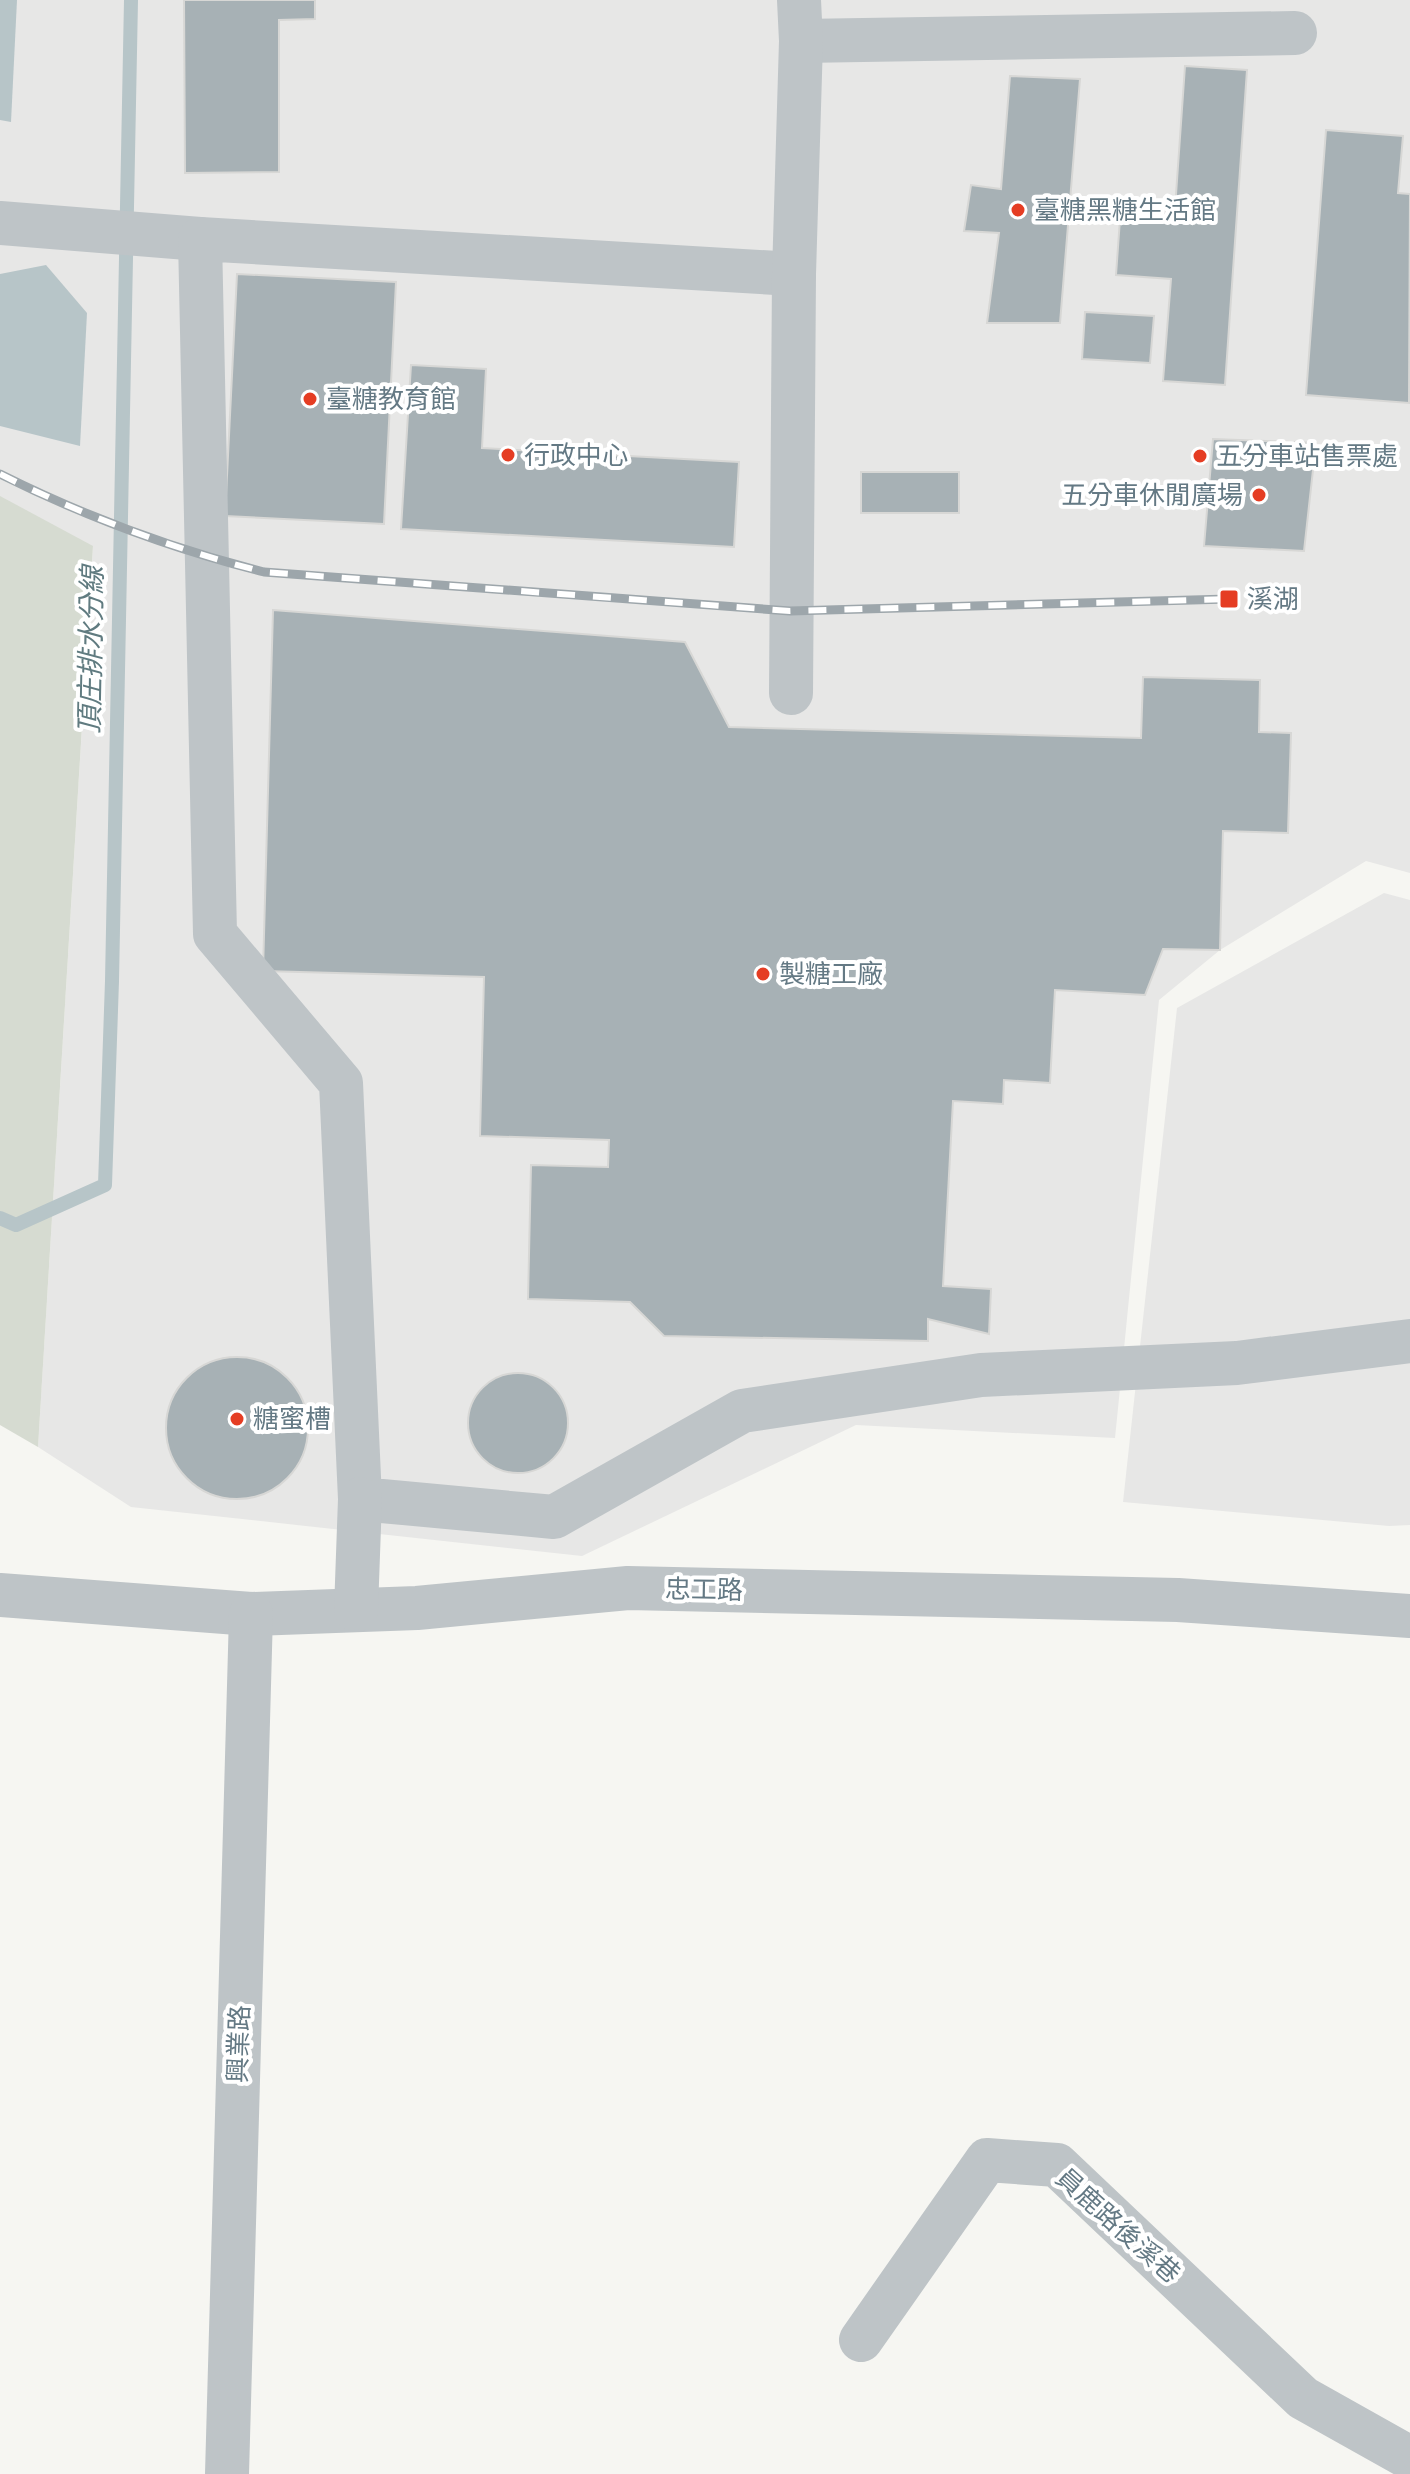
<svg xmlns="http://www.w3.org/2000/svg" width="1410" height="2474" font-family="'Fira Sans','Noto Sans TC',sans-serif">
  <rect width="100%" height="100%" fill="#f6f6f2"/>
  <!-- built -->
  <g fill="#e7e7e6">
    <polygon points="0,0 1410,0 1410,873 1366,861 1220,950 1159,1000 1115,1438 856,1425 582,1556 131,1507 38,1447 93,547 0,514"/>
    <polygon points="1384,893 1410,900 1410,1525 1389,1526 1123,1502 1177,1008"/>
  </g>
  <!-- green -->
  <polygon fill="#d6dbd1" points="0,496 93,546 38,1447 0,1425"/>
  <!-- water -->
  <g fill="#b7c5c8">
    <polygon points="0,0 17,0 11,122 0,120"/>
    <polygon points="46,265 87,313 80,446 0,426 0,274"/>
  </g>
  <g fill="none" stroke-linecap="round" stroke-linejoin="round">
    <!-- stream -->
    <polyline stroke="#b7c5c8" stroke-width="14" points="0,1218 16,1225 105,1185 112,981 131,0"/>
  </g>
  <!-- building -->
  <g fill="#a7b1b5" stroke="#d7d7d5" stroke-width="2">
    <polygon points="184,0 315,0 315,19 279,20 279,172 185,173"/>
    <polygon points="1185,66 1247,70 1225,385 1163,381 1171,279 1116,275 1120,219 1174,223"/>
    <polygon points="1010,76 1080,79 1060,323 987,323 999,233 964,231 971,185 1001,189"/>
    <polygon points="1326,130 1403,136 1398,193 1410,194 1409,403 1306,395"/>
    <polygon points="237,274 396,282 384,524 225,516"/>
    <polygon points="1085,312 1154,316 1150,363 1082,359"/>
    <polygon points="411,365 486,369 482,448 739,462 734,547 401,529"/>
    <polygon points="1213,439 1316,443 1304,551 1204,546"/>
    <rect x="861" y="472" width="98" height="41"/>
    <polygon points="273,610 685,642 729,727 1141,738 1143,677 1260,680 1259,732 1291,733 1288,833 1223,831 1220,950 1163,949 1145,995 1055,990 1050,1083 1004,1080 1003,1104 953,1101 943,1286 991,1289 989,1334 928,1319 928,1341 664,1336 630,1302 528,1299 531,1165 608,1167 609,1140 480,1136 484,977 263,971"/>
    <circle cx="237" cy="1428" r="71"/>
    <circle cx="518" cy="1423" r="50"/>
  </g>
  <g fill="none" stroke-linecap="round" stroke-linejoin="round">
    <!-- minor -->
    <g stroke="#bec4c7" stroke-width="44">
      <polyline points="801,41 1295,33"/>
      <polyline points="0,223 200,239"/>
      <polyline points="794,274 200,239 215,934 341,1083 360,1499 554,1517 742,1411 981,1375 1237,1363 1410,1341"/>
      <polyline points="791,693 794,274 801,41 799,0"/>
      <polyline points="0,1595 251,1614 417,1608 628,1588 1178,1600 1410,1616"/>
      <polyline points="356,1610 360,1499"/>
      <polyline points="861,2340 987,2160 1057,2165 1303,2398 1410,2458"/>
      <polyline points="227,2474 251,1614"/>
    </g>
    <defs>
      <path id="rail" d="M0,474c84,42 173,75 264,98l526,39 439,-12"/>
    </defs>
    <!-- rail casing -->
    <use href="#rail" stroke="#9da6ab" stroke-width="9"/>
    <!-- rail -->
    <use href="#rail" stroke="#fff" stroke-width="6" stroke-dasharray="18" stroke-linecap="butt"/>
  </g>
  <!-- markers -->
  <g fill="#e53d23" stroke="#fff" stroke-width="3">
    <circle cx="1018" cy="210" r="8"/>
    <circle cx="310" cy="399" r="8"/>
    <circle cx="508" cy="455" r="8"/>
    <circle cx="1200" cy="456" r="8"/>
    <circle cx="1259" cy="495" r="8"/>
    <rect x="1219" y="589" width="20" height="20" rx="4"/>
    <circle cx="763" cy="974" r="8"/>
    <circle cx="237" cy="1419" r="8"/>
  </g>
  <g text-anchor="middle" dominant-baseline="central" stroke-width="8" stroke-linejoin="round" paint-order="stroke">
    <!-- poi labels -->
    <g font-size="26" fill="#647984" stroke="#fff" text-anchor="start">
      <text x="1034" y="210">臺糖黑糖生活館</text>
      <text x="326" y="399">臺糖教育館</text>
      <text x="524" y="455">行政中心</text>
      <text x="1216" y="456">五分車站售票處</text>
      <text x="1243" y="495" text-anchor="end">五分車休閒廣場</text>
      <text x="1247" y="599">溪湖</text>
      <text x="779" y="974">製糖工廠</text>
      <text x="253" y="1419">糖蜜槽</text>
    </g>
    <!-- street labels -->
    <g font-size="26" fill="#647984" stroke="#fff">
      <text transform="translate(704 1590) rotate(1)">忠工路</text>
      <text transform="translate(239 2044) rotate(-88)">興業路</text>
      <text transform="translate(1118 2226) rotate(42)">員鹿路後溪巷</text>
    </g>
    <!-- water labels -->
    <g font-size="28" font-style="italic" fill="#607b80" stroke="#fff">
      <text transform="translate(91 650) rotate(-89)">頂庄排水分線</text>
    </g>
  </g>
</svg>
